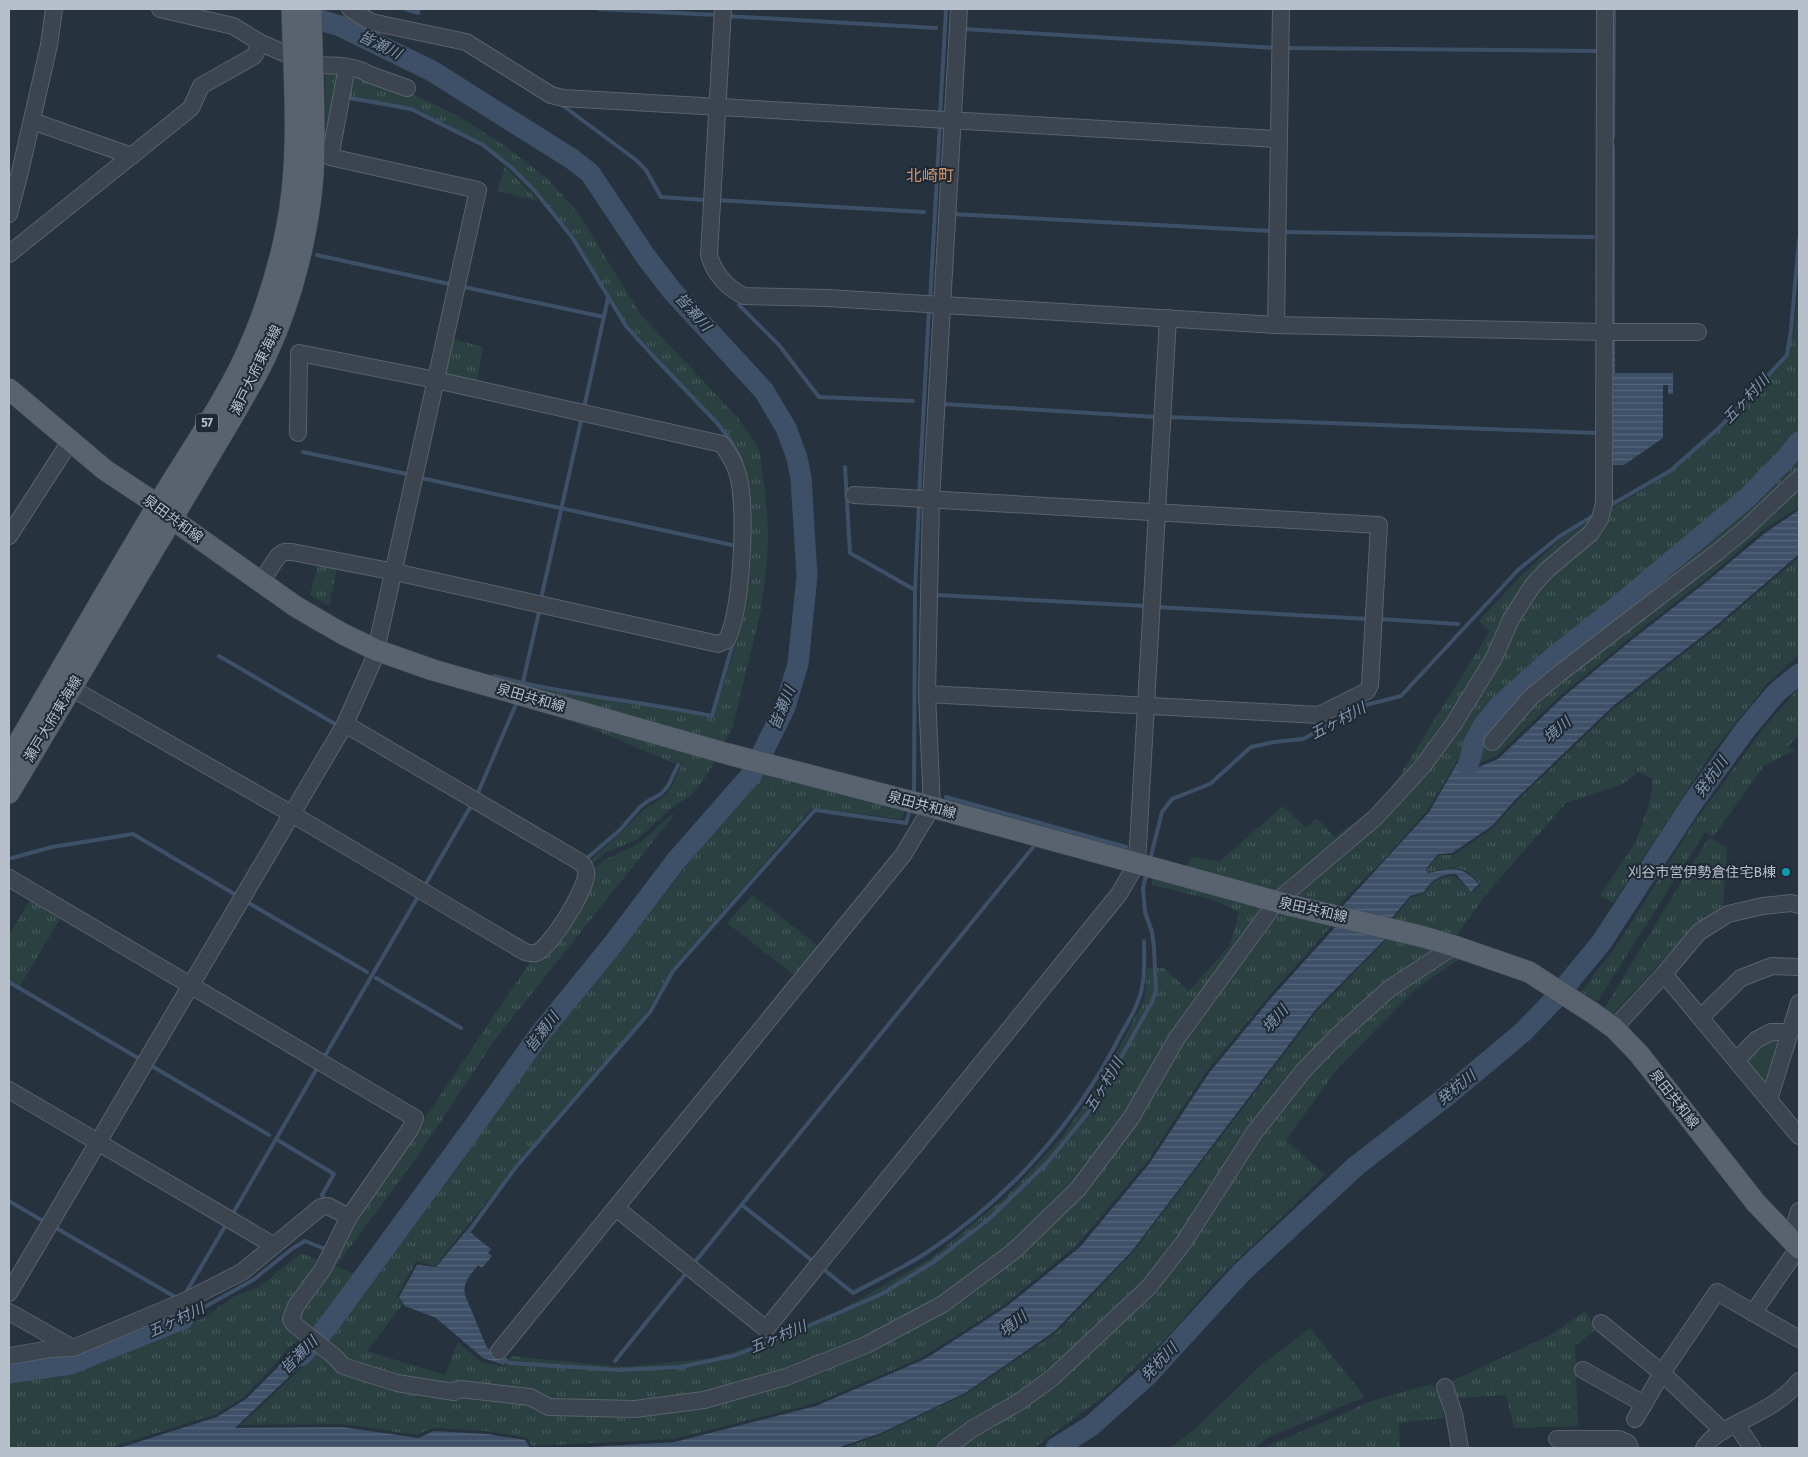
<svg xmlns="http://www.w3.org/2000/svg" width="1808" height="1457" font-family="'Fira Sans','Noto Sans JP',sans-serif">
  <defs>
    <pattern id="grass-tufts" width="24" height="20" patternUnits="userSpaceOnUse" patternTransform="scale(1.25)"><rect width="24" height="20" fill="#2a4041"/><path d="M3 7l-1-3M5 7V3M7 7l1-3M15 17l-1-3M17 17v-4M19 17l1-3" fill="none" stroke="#475a5b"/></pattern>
    <pattern id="water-rules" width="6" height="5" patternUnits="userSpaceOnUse" patternTransform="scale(1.25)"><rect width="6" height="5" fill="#3d5067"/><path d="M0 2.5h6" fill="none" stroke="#57677b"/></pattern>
  </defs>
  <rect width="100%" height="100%" fill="#27323f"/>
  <!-- grass -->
  <g fill="url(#grass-tufts)">
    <polygon points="325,71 341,71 326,152"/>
    <path d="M356,75l49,16 50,23 50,32 43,33 31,35 62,101 96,102 17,24 6,12 5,39 3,37 -1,32 -6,49 -28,116 -9,16 -197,-56c62,12 124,19 186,32 14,-45 30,-89 35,-136 2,-15 1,-31 2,-46 0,-34 -2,-66 -18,-96l-105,-115 -53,-89 -40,-47 -21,-22 -30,-23 -71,-36 -65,-12 4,-18z"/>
    <polygon points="505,167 539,201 497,191"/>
    <polygon points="1799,281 1799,507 1763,530 1707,578 1631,637 1561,695 1496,756 1476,765 1483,742 1472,736 1427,811 1385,858 1338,906 1187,868 1191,857 1220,861 1283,806 1306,828 1317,818 1334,837 1383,802 1490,631 1479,621 1521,576 1562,538 1669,474 1723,427 1786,353 1794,330"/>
    <polygon points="450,338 483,347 476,386 444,379"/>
    <path d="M1799,557v98l-32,29 -56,70 -98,149 -13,-8 35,-52 14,-38 4,-26 -15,-7 -17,13 -55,18 -77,88 -34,47 -63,-17 18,-23 15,-5c7,-12 16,-18 30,-17l17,17 9,-8c-19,-22 -26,-18 -52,-13l-2,-3 12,-14h14l40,-27 22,-25 99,-95 105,-82z"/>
    <polygon points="319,561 338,564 329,606 310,595"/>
    <polygon points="1799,688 1799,736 1787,747 1795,750 1764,766 1713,837 1705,832 1597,1002 1581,992 1619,942 1695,821 1766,725"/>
    <polygon points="521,703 717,758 701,784 690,796 674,806 638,839 605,853 591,865 588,862 623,831 643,810 666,795 673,784 681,766 597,731"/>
    <polygon points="766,767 906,805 902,819 812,808 673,968 642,1019 531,1147 435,1266 416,1261 397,1297 403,1304 367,1351 445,1375 458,1342 481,1362 505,1367 511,1356 623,1367 713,1358 782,1337 841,1310 932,1258 1008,1195 1062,1137 1107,1071 1145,998 1147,968 1164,968 1189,991 1230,945 1239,912 1211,899 1152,885 1152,873 1334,923 1269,996 1206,1072 1147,1162 1077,1245 1004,1305 923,1357 816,1403 674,1439 532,1446 527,1438 487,1431 432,1428 417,1435 343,1424 241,1425 318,1352 373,1279 520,1074"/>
    <polygon points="672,814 674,815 497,1037 417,1157 336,1266 357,1275 311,1331 287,1349 273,1367 244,1397 216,1414 109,1448 9,1448 9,1378 71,1370 204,1318 235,1296 259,1287 301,1253 329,1264 351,1220 419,1127 590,873 604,860 640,843"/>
    <polygon points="1709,837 1727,848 1723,906 1696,925 1609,1018 1602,1012"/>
    <polygon points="752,895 821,948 797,977 727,923"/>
    <polygon points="32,896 63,914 20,986 9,979 9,935"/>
    <polygon points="1388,938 1463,957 1418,987 1338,1068 1286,1140 1325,1175 1214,1283 1170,1334 1111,1391 1034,1448 843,1448 882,1434 966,1394 1057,1332 1133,1252 1317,1011"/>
    <polygon points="1585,1311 1596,1329 1575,1346 1578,1426 1514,1428 1506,1395 1457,1398 1450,1382 1552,1334"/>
    <polygon points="1310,1328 1365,1397 1267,1438 1255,1448 1170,1448 1196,1428 1260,1366"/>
    <polygon points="1432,1384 1438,1392 1444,1418 1399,1423 1400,1448 1267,1448 1272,1444 1374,1400"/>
  </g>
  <!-- park -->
  <polygon fill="#2a4041" points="1772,1036 1783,1039 1766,1090 1744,1062 1759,1046"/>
  <!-- water -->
  <g fill="url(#water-rules)">
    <polygon points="1611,338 1615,338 1615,373 1673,373 1673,394 1668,394 1668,385 1663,385 1663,438 1624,465 1611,465"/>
    <path d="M1799,510v44l-81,70 -105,82 -99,95 -22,25 -40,27 -14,1 -12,15 2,4c25,-5 32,-9 51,11l-8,8 -15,-18c-15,0 -24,5 -32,18l-14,4 -20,24 -49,-12 88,-96 43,-74 9,5 -7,26 24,-10 65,-62 70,-58 77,-60 55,-46z"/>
    <polygon points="1338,924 1387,937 1316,1009 1132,1251 1055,1331 965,1393 881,1433 837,1448 574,1448 675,1442 816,1406 925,1359 1006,1307 1080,1247 1149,1164 1209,1073 1272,997"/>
    <path d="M467,1230l24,19 -3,4 4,3 -10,12 -4,-3c-7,10 -16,17 -13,30l22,53 21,11 -4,6 -21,-7 -47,-40 -31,-12 -6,-9 18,-32 19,2z"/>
    <polygon points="304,1340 317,1350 235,1428 342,1427 418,1438 434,1431 487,1434 525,1440 530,1448 119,1448 217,1417 246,1399 277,1368 289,1352"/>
  </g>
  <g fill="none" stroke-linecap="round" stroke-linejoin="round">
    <!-- stream -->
    <g stroke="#3d5067" stroke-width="4">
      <polyline points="406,9 418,13 419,9"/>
      <polyline points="599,9 716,15"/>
      <polyline points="726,16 936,28"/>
      <polyline points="964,29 1275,48"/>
      <polyline points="1286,48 1595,51"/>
      <polyline points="350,98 411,109 483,145 512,168 534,190 572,237 626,326 652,355 718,424 731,441 741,460"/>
      <polyline points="562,105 636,160 646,170 661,197 705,200"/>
      <polyline points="940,116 946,9"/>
      <polyline points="1613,137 1614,9"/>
      <polyline points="716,200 924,212"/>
      <polyline points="952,214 1270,231"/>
      <polyline points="1283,232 1593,237"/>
      <polyline points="317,255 449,284"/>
      <polyline points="464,287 604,317"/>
      <polyline points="930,301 940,123"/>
      <polyline points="739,305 779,345 819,397 913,401"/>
      <polyline points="1613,328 1613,146"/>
      <polyline points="943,404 1156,417"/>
      <polyline points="584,408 608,298"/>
      <polyline points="1167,417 1596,433"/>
      <polyline points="303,452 407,474"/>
      <polyline points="845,467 850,553 915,590"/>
      <polyline points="421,478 732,545"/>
      <polyline points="919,496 929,308"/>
      <polyline points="1609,506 1670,471 1721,426 1787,355 1791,330 1799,240"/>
      <polyline points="937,595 1146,606"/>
      <polyline points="541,599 581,421"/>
      <polyline points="1156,607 1368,619"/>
      <polyline points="1379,619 1458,624"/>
      <polyline points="219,656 335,724"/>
      <path d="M494,676c72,19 146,25 218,40l21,-73"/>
      <polyline points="522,686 540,608"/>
      <polyline points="477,795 517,702"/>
      <polyline points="914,796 915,590 919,503"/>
      <polyline points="946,797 1126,847"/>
      <polyline points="12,858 52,847 133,834 236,895"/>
      <polyline points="586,859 620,830 640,807 648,801 661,794 668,786 678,765"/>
      <polyline points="1150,860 1162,812 1172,799 1210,784 1251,747 1274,742 1303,739 1366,705 1401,696 1519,569 1560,536 1593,516"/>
      <polyline points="424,887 472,804"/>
      <polyline points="247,902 367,972"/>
      <polyline points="376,978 461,1028"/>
      <polyline points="9,982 138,1058"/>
      <polyline points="323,1059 419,895"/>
      <polyline points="150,1065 269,1135"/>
      <polyline points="276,1139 334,1174 322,1195 324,1199"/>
      <polyline points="9,1201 43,1221"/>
      <polyline points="742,1205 814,1262"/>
      <polyline points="232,1215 319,1065"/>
      <polyline points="56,1228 177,1298"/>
      <polyline points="467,1234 516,1167 650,1012 673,971 815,810 906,823 911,807"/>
      <polyline points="694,1263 1034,846"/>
      <path d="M822,1268l31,25c24,-13 50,-25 73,-40 81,-53 149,-129 193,-215 6,-12 15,-24 19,-37 8,-19 6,-40 6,-60"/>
      <polyline points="185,1294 227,1223"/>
      <polyline points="182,1308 183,1319 253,1280 293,1248 305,1241 328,1250"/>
      <polyline points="503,1360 510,1363 619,1370 680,1367 733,1356 799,1330 882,1294 935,1261 989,1219 1048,1162 1095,1104 1152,1002 1156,991 1154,948 1152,932 1145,912 1143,888 1147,872"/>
      <polyline points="615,1361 687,1272"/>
    </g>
    <!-- river -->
    <g stroke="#3d5067" stroke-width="21">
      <polyline points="294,12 340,26 432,71 572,159 590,173 646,257 673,292 764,391 786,428 797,458 801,478 807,576 798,664 785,707 752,774 675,862 610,948 539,1035 472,1129 327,1327 301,1356"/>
      <polyline points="1468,766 1474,743 1483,726 1500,705 1556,655 1608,614 1748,497 1789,455 1799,442"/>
      <polyline points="9,1373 70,1364 183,1319"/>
      <polyline points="1056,1448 1091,1426 1147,1376 1242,1272 1356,1166 1449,1094 1523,1032 1553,1001 1601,943 1691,805 1745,730 1776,693 1799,674"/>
    </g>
    <defs>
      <g id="minor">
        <polyline points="160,9 233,26 261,43 293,57"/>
        <polyline points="350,9 371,22 466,42 551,95 563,98 1278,139"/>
        <path d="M723,9l-14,246c5,18 18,33 35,41l83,2 449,27 328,7h94"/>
        <path d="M312,65c17,1 42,-1 56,9l39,14"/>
        <polyline points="32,121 132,156"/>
        <polyline points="9,214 20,172 49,45 54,9"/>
        <polyline points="9,254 191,108 201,86 254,56 261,43"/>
        <polyline points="1276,325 1281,9"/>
        <polyline points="854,495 1379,525 1370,685 1367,691 1319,715 927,694"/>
        <polyline points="9,536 71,440"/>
        <path d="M261,582l17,-26 6,-4h8l103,20 323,72 9,-4c15,-32 20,-131 11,-165 -3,-12 -9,-21 -16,-31l-286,-64 -137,-27 -1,80"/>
        <path d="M71,688l221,126 233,138c4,1 7,2 11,1 15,-6 49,-62 50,-78 1,-7 -2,-9 -6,-13l-235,-138"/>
        <polyline points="1492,742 1531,697 1560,673 1716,553 1744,530 1799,478"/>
        <polyline points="9,878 415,1118 411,1128 349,1217 323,1269 296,1306 291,1319 294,1324 335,1357 343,1366 397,1383 454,1392 460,1389 530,1397 549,1407 635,1409 704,1400 786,1377 866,1345 943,1304 1014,1251 1078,1189 1131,1118 1177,1038 1277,901 1375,818 1422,767 1453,725 1494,658 1511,619 1533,585 1547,570 1591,533 1600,519 1604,503 1605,9"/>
        <polyline points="1664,974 1799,1136"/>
        <polyline points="1701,1017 1741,978 1772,966 1799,967"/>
        <polyline points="1614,1028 1664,974 1699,932 1728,914 1763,906 1791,903 1799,905"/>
        <polyline points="1737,1060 1756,1040 1771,1032 1790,1032"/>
        <polyline points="9,1090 273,1245"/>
        <polyline points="1769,1100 1799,1003"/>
        <polyline points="616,1208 766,1329 1119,894 1137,863 1168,318"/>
        <polyline points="1790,1239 1799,1211"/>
        <polyline points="9,1293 345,724 373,661 376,650 478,190 330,157 347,67"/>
        <polyline points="9,1312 73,1348 185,1301 242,1272 321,1207 328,1206 349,1217"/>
        <polyline points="1753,1313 1799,1247"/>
        <polyline points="499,1351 903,855 932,807 927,694 931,500 959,9"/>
        <polyline points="9,1356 50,1349 73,1348"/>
        <polyline points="1583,1370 1644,1404 1662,1373 1601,1323"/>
        <polyline points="1445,1387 1454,1414 1460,1448"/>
        <polyline points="1635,1419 1644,1404"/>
        <polyline points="1736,1424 1752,1448"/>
        <polyline points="1722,1430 1662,1373 1717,1292 1799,1339"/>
        <polyline points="1557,1439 1619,1439 1628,1443 1630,1448"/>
        <polyline points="946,1448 972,1429 1019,1402 1052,1378 1149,1287 1184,1242 1254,1133 1304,1070 1336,1037 1389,989 1454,946"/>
        <path d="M1704,1448c9,-14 23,-19 38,-27 22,-11 42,-21 57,-40"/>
      </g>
      <g id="major">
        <polyline points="9,389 105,470 158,505 172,519 295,606 317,619 343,634 376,650 433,670 728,754 932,807 1289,905 1424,937 1454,946 1529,972 1593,1013 1614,1028 1639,1054 1756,1203 1799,1248"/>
        <path d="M9,759c49,-85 98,-169 148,-253 27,-45 57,-88 81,-135 22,-44 38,-91 48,-140 15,-73 8,-148 6,-222"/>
        <path d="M9,793l227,-382c11,-20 23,-39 32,-60 24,-51 41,-120 45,-176 3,-55 -1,-111 -2,-166"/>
      </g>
    </defs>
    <!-- minor casing -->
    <use href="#minor" stroke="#59626d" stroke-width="18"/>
    <!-- major casing -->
    <use href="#major" stroke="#444d58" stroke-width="22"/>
    <!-- minor -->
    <use href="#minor" stroke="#3b444f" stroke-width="16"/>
    <!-- major -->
    <use href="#major" stroke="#59636f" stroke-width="21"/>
  </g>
  <!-- markers -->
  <circle fill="#0f9aa8" stroke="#1f2934" stroke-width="2" cx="1786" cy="872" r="5"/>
  <g text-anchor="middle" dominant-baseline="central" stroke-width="4" stroke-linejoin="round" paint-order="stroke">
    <!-- shield labels -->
    <rect fill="#1f2934" stroke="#89929d" stroke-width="1" x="196" y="413.5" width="22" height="19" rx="4"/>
    <g font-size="12" font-weight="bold" fill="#b7bfca">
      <text x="207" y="423">57</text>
    </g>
    <!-- street labels -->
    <g font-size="14" fill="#b7bfca" stroke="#1f2934">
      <text transform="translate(256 370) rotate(-64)">瀬戸大府東海線</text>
      <text transform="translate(173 519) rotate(36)">泉田共和線</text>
      <text transform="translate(531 698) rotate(16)">泉田共和線</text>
      <text transform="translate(53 719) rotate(-59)">瀬戸大府東海線</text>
      <text transform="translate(922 805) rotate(15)">泉田共和線</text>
      <text transform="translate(1313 910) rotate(13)">泉田共和線</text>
      <text transform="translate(1674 1099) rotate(52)">泉田共和線</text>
    </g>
    <!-- poi labels -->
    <g font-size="14" fill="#b7bfca" stroke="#1f2934" text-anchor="end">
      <text x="1776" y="872">刈谷市営伊勢倉住宅B棟</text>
    </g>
    <!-- water labels -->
    <g font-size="15" font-style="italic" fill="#8096b0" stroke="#1f2934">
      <text transform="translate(380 45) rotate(26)">皆瀬川</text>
      <text transform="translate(693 312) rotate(48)">皆瀬川</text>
      <text transform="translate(1746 399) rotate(-47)">五ヶ村川</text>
      <text transform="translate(782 708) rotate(-68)">皆瀬川</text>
      <text transform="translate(1338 721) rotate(-28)">五ヶ村川</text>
      <text transform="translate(1557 730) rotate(-40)">境川</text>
      <text transform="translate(1711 777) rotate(-54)">発杭川</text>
      <text transform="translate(1275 1019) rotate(-48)">境川</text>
      <text transform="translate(542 1032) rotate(-53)">皆瀬川</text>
      <text transform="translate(1104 1085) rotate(-59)">五ヶ村川</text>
      <text transform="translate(1456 1088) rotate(-39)">発杭川</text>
      <text transform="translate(176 1320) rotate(-25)">五ヶ村川</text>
      <text transform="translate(1013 1324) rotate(-38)">境川</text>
      <text transform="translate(778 1337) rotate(-23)">五ヶ村川</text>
      <text transform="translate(299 1355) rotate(-45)">皆瀬川</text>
      <text transform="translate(1159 1362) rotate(-46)">発杭川</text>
    </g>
    <!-- quarter labels -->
    <g font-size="16" fill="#d0946b" stroke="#1f2934">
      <text x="930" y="175">北崎町</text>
    </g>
  </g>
  <!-- border -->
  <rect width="1808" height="1457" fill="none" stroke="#b7bfca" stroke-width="20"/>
</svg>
